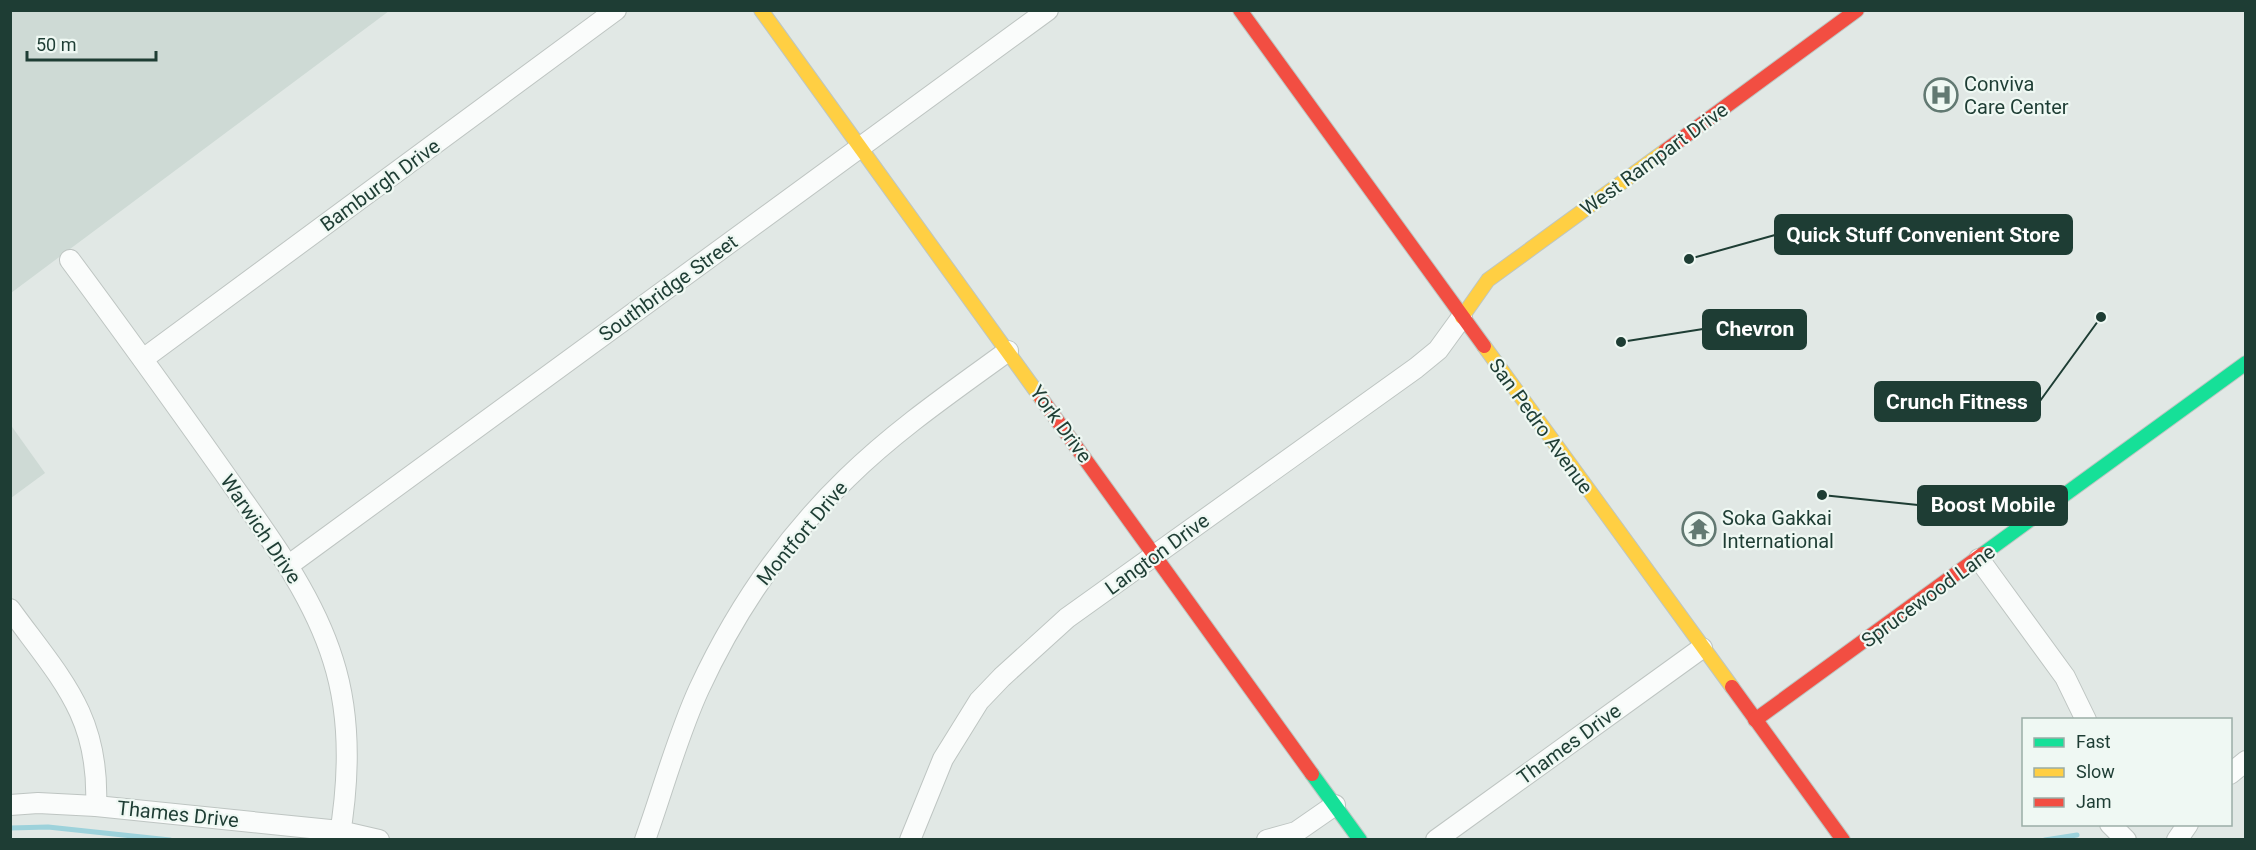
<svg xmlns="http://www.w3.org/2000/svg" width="2256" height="850" font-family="Roboto,sans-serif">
  <rect width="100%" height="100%" fill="#e1e8e5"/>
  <!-- built -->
  <g fill="#cedad5">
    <polygon points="11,11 389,11 11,293"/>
    <polygon points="10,424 45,473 11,498 10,498"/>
  </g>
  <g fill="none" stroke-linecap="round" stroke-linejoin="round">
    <!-- stream -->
    <g stroke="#9dd2db" stroke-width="5">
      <polyline points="10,828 48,827 170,840"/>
      <polyline points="2045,840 2077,835"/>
    </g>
    <defs>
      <g id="street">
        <path d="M70,260c52,70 103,141 154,213 41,59 87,117 109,187 18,56 16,122 6,180"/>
        <polyline points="143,359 616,10"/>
        <polyline points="1979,559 2065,677 2086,720"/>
        <polyline points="289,565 1048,10"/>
        <path d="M10,609c50,69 90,106 86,197"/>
        <polyline points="2230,774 2246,761"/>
        <polyline points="10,805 38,803 96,806 340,831 379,840"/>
        <polyline points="2110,824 2126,840"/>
        <path d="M645,840c18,-50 32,-103 54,-151 36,-78 86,-151 148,-211 49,-48 106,-87 161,-127"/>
        <polyline points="910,840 943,759 979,701 1002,677 1067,618 1416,368 1438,350 1462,317"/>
        <polyline points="1267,840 1296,832 1335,805"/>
        <polyline points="1436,840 1702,648"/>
        <polyline points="2177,840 2188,824"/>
      </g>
      <g id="fast">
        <polyline points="1983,554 2246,363"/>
        <polyline points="1312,774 1360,840"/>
      </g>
      <g id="slow">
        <polyline points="761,10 1041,398"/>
        <polyline points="1462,317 1488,280 1665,151"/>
        <polyline points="1484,346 1732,687"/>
      </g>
      <g id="jam">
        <polyline points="1240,10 1484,346"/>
        <polyline points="1665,151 1857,10"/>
        <polyline points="1041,398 1312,774"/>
        <polyline points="1732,687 1843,840"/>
        <polyline points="1755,720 1983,554"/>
      </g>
    </defs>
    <!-- street casing -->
    <use href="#street" stroke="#bec5c2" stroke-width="22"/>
    <!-- fast casing -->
    <use href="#fast" stroke="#bdc6c2" stroke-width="16"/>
    <!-- slow casing -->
    <use href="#slow" stroke="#bdc6c2" stroke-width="16"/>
    <!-- jam casing -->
    <use href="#jam" stroke="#bdc6c2" stroke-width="16"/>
    <!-- street -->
    <use href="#street" stroke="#fafcfb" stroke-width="20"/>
    <!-- fast -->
    <use href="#fast" stroke="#16e098" stroke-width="14"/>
    <!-- slow -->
    <use href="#slow" stroke="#ffcf43" stroke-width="14"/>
    <!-- jam -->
    <use href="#jam" stroke="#f24e42" stroke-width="14"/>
  </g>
  <!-- icons -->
  <defs>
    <symbol id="hospital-ring" viewBox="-11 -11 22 22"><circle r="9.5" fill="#eff8f3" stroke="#627972" stroke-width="1.5"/><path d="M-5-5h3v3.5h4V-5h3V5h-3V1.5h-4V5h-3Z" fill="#627972"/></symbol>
    <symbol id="temple-ring" viewBox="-11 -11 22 22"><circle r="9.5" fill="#eff8f3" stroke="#627972" stroke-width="1.5"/><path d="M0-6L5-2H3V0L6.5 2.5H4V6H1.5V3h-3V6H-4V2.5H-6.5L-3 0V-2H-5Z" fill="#627972"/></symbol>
  </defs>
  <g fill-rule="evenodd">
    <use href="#hospital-ring" x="1922" y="76" width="38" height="38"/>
    <use href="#temple-ring" x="1680" y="510" width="38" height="38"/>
  </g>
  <g text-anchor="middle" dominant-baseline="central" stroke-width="4.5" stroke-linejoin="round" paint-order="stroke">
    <!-- poi labels -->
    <g font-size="20" fill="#1e3d34" stroke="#eff8f3" text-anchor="start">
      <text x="1964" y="84">Conviva<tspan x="1964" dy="23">Care Center</tspan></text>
      <text x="1722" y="518">Soka Gakkai<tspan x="1722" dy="23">International</tspan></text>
    </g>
    <!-- street labels -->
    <g font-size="20" fill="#1e3d34" stroke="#eff8f3">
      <text transform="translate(1654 159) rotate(-36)">West Rampart Drive</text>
      <text transform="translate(380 185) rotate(-36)">Bamburgh Drive</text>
      <text transform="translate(668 288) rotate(-36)">Southbridge Street</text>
      <text transform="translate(1061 424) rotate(54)">York Drive</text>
      <text transform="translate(1541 426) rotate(54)">San Pedro Avenue</text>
      <text transform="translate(261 529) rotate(56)">Warwich Drive</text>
      <text transform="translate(802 533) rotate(-50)">Montfort Drive</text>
      <text transform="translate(1157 554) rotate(-36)">Langton Drive</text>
      <text transform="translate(1928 596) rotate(-36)">Sprucewood Lane</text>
      <text transform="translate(1569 744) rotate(-36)">Thames Drive</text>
      <text transform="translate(178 814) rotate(6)">Thames Drive</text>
    </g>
  </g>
  <!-- callouts -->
  <path fill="none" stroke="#1e3d34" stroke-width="2" d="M1689 259L1775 235M1621 342L1703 329M2101 317L2040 401M1822 495L1918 505"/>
  <g fill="#1e3d34" stroke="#eff8f3" stroke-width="2">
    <circle cx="1689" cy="259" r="6"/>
    <circle cx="1621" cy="342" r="6"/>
    <circle cx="2101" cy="317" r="6"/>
    <circle cx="1822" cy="495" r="6"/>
  </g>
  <g fill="#1e3d34" stroke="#1e3d34" stroke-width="2">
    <rect x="1775" y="215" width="297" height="39" rx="6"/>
    <rect x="1703" y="310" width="103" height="39" rx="6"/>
    <rect x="1875" y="382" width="165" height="39" rx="6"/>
    <rect x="1918" y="486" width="149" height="39" rx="6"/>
  </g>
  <g font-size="21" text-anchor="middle" font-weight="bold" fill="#fff">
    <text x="1923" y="242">Quick Stuff Convenient Store</text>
    <text x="1755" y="336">Chevron</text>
    <text x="1957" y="409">Crunch Fitness</text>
    <text x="1993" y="512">Boost Mobile</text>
  </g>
  <!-- border -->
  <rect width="2256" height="850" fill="none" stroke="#1e3d34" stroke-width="24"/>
  <!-- legend -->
  <rect x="2022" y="718" width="210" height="108" fill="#eff8f3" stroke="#9bada7" stroke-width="1.5"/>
  <rect x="2034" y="738" width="30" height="9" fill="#16e098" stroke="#9bada7" stroke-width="1.5"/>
  <text x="2076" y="748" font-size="18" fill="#1e3d34">Fast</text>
  <rect x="2034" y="768" width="30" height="9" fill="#ffcf43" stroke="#9bada7" stroke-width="1.5"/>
  <text x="2076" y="778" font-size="18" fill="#1e3d34">Slow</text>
  <rect x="2034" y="798" width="30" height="9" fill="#f24e42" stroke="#9bada7" stroke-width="1.5"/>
  <text x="2076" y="808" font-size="18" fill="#1e3d34">Jam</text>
  <!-- scale -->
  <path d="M27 51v9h129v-9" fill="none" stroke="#1e3d34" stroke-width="3"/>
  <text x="36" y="51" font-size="18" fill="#1e3d34" stroke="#eff8f3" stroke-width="4.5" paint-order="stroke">50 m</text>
</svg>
